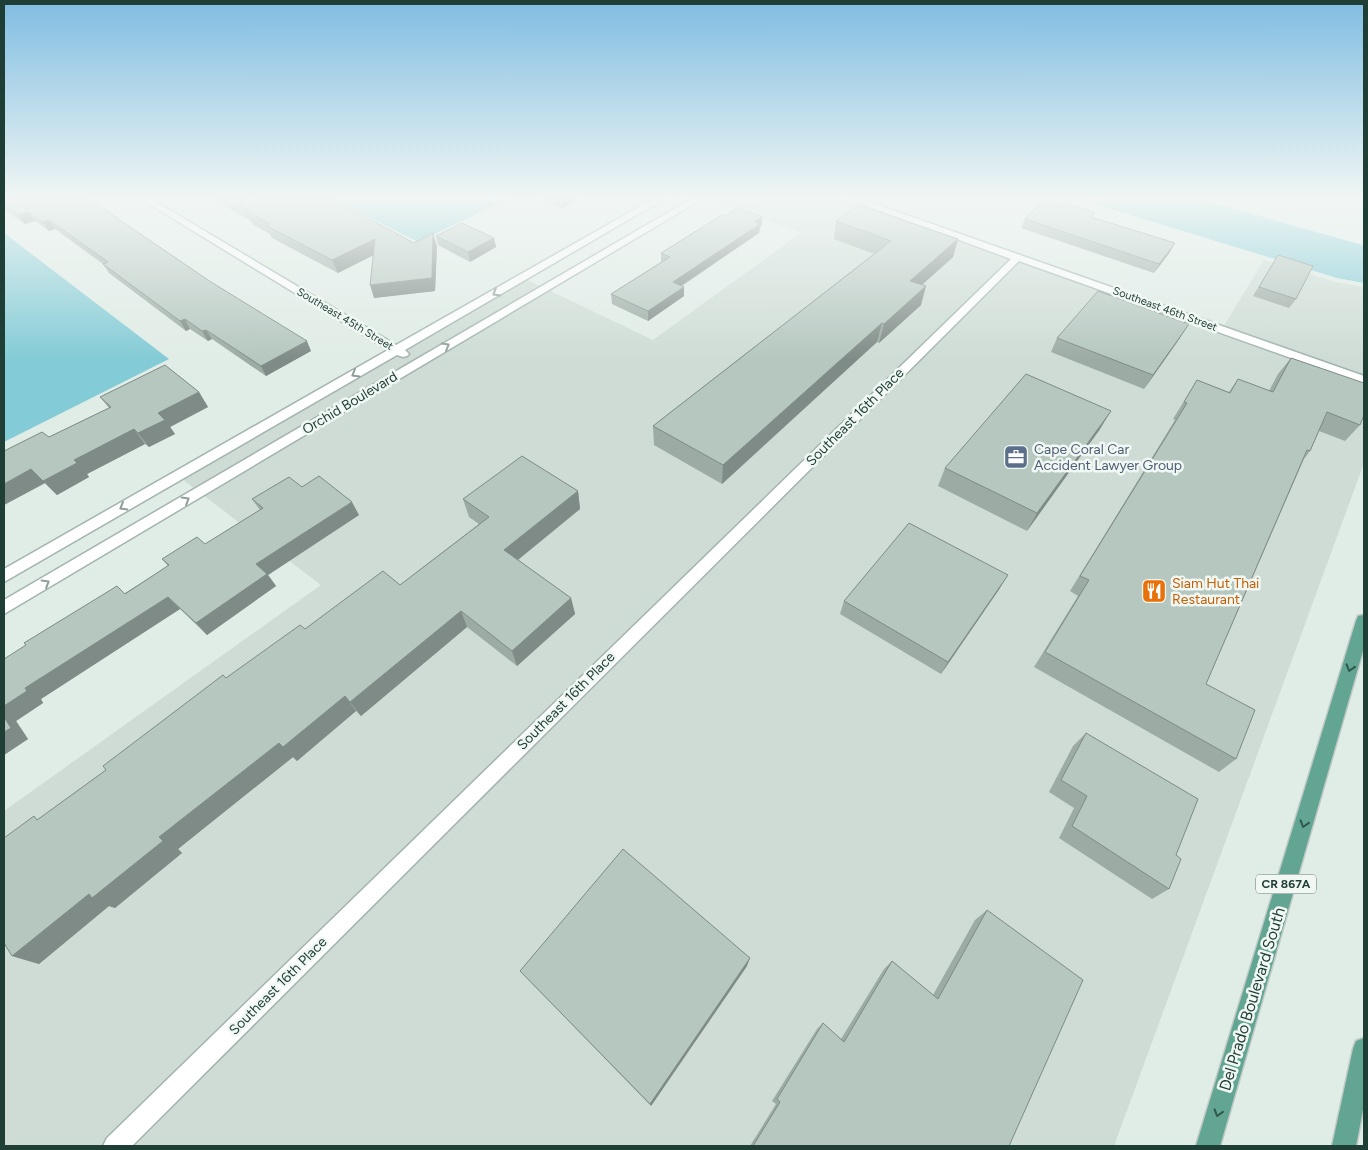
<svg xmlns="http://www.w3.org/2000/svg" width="1368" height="1150" font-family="Figtree,sans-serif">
  <rect width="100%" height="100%" fill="#e0ece6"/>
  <!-- built -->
  <polygon fill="#cedcd5" points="710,199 841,199 1222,329 1264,260 1335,282 1364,287 1364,463 1114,1146 4,1146 4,811 321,585 182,479 519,276 653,340 801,233"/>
  <!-- water -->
  <g fill="#83cbd6">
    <polygon points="332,199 508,199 418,242"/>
    <polygon points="1078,199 1200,199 1362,245 1364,246 1364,283 1337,278"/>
    <polygon points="4,233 169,359 4,442"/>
  </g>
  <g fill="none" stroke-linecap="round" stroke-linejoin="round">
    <defs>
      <g id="street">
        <polygon points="141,199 151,199 396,345 653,199 664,199 405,350 409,354 407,356 403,357 397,355 4,582 4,569 388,350"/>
        <polygon points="691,199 702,199 4,614 4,600"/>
        <polygon points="848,199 861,199 1364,376 1364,384 1019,261 132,1146 103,1146 107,1138 1011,259"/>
      </g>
      <g id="primary">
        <polygon points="1364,615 1364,647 1220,1146 1196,1146 1356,621 1358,616"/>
        <polygon points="1364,1038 1364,1104 1356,1146 1332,1146 1353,1049 1356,1041"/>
      </g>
    </defs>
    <!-- street casing -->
    <use href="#street" stroke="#a2b4ad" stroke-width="3"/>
    <!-- primary casing -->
    <use href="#primary" stroke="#c0c9c6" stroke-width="3"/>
    <!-- street -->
    <use href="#street" fill="#fff" fill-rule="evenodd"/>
    <!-- primary -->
    <use href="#primary" fill="#61a592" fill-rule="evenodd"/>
  </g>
  <!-- wall -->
  <g fill="#9caba4">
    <polygon points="4,199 109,212 111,215 311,351 266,376 212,339 208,341 190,329 186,331 109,273 103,264 55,229 49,231 35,221 25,224 4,210"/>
    <polygon points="213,199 332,199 414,243 437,246 435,291 374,298 373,255 338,273 272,238 270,234 252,224 251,221"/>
    <polygon points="541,199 579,199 562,208"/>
    <polygon points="725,216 762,217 761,227 760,227 759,233 682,286 684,296 648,321 612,304 611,294 661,262 661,253"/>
    <polygon points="1093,218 1170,252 1154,273 1021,228 1025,219"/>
    <polygon points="836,221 958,239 953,257 922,285 921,305 879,343 877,342 722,484 654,445 653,426 874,254 834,239"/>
    <polygon points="436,236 494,238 496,247 470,262 438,245"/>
    <polygon points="1278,255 1296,299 1289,308 1253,296"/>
    <polygon points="1057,338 1180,338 1144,389 1051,352"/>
    <polygon points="1291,358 1360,425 1345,441 1319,431 1310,451 1304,459 1206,684 1236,759 1219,772 1034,667 1078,596 1070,591 1175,420 1173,419 1197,380 1229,392 1238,379 1269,391 1278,374"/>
    <polygon points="199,392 208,407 170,427 175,434 149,447 145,444 87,474 89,477 57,495 45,483 4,505 49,437 109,408 100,397"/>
    <polygon points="1100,429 1027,531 938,486 945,468"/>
    <polygon points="302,487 359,515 268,575 276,586 207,635 180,609 41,699 43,703 16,721 28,739 4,755 4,659 125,593 168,566 162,559 205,544 260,510 252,499"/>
    <polygon points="578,491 580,509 518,560 571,598 575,614 517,666 467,627 361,716 356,711 297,761 293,757 178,849 182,853 115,908 109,906 39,964 12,956 39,819 106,770 226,678 305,629 400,585 479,524 469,517 463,499"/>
    <polygon points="1000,588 941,674 840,614 844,601"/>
    <polygon points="1086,733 1176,855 1169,889 1152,899 1059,838 1074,808 1049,792 1073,746"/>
    <polygon points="987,910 1009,1146 750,1146 776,1104 772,1101 817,1029 823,1023 841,1039 884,969 892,961 933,995 975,920"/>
    <polygon points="747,966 651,1106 520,971"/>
  </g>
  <!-- shaded-wall -->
  <g fill="#7f8b86">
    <polygon points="561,199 579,199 562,208"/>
    <polygon points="28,212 35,221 25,224 19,215"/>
    <polygon points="762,217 761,227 760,227 759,233 673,291 673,282"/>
    <polygon points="49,220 55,229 49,231 43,222"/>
    <polygon points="433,233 437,246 435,291 374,298 370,285"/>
    <polygon points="494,238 496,247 470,262 468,252"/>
    <polygon points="375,239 380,252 338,273 332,260"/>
    <polygon points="958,239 953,257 906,299 910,281"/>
    <polygon points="1175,243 1170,252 1154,273 1159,264"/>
    <polygon points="926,286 921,305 879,343 884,324"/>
    <polygon points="684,287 684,296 648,321 648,311"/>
    <polygon points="185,319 190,329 186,331 180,321"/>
    <polygon points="882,323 877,342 722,484 723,465"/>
    <polygon points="1189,324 1180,338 1144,389 1153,375"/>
    <polygon points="206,330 212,339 208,341 202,331"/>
    <polygon points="307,341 311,351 266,376 261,366"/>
    <polygon points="199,392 208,407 170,427 175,434 149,447 138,433 158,413"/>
    <polygon points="1111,411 1100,429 1027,531 1037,513"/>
    <polygon points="134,429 145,444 87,474 89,477 57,495 43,481 74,460"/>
    <polygon points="31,469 45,483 4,505 4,484"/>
    <polygon points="578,491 580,509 509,567 504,550"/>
    <polygon points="352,502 359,515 268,575 276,586 207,635 196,623 256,564"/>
    <polygon points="1008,575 1000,588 941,674 948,662"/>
    <polygon points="168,597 180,609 41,699 43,703 16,721 28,739 4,755 4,706 25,688"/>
    <polygon points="571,598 575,614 517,666 512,651"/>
    <polygon points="461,611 467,627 361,716 350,702"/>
    <polygon points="345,696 356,711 297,761 293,757 178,849 182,853 115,908 109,906 39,964 12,956 159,837 279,743"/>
    <polygon points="750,958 747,966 651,1106 650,1104"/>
  </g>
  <!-- building -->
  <g fill="#b5c7bf" stroke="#7f8b86">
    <polygon points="4,199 88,199 109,212 108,212 211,282 307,341 261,366 206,330 202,331 185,319 180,321 103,264 108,262 49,220 43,222 28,212 19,215 4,205"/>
    <polygon points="229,199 332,199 414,243 433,233 432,278 370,285 375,239 332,260 267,226 270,224 246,211 249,210"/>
    <polygon points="1044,201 1061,207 1065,203 1095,212 1091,217 1175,243 1159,264 1025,219"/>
    <polygon points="859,205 958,239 910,281 926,286 884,324 882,323 723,465 653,426 891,241 836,221"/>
    <polygon points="737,208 762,217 755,222 760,224 673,282 684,287 648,311 611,294 670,257 661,253 722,215 725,216"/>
    <polygon points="462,223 494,238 468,252 436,236"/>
    <polygon points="1278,255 1313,266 1296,299 1259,287"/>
    <polygon points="1098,291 1189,324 1153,375 1057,338"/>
    <polygon points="1291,358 1364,383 1364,415 1360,425 1327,412 1310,451 1307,450 1206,684 1255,710 1236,759 1045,652 1089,580 1080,576 1187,403 1184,402 1197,380 1230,393 1238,379 1273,392"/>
    <polygon points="165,365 199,392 158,413 165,420 138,433 134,429 74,460 77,463 43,481 31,469 4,484 4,451 42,432 49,437 111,407 100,397"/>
    <polygon points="1026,374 1111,411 1037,513 945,468"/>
    <polygon points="522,456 578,491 504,550 571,598 512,651 461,611 350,702 345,696 283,747 279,743 159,837 163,841 92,898 89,894 12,956 4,943 4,838 34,816 37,820 106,770 103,766 223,675 226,678 300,625 305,629 383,571 400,585 489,517 463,499"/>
    <polygon points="319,476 352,502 256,564 267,574 196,623 168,597 25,688 27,691 4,706 4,659 26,645 24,643 117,586 125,594 169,565 162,559 197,537 205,544 263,508 252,499 289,477 302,487"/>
    <polygon points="909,523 1008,575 948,662 844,601"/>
    <polygon points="4,717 11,728 4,732"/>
    <polygon points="1086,733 1198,799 1176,855 1181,859 1169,889 1072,826 1087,796 1061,780"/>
    <polygon points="623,849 750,958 650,1104 520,971"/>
    <polygon points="987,910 1083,980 1009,1146 753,1146 780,1102 777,1099 823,1023 844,1042 892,961 938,999"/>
  </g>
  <!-- one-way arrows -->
  <defs><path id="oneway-chevron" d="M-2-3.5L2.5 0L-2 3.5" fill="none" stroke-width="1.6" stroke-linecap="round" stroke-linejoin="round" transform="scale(1.25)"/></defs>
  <g stroke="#8f9e9a">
    <use href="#oneway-chevron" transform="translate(496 293) rotate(150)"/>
    <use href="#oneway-chevron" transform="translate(446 346) rotate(-30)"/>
    <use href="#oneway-chevron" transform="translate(355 374) rotate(150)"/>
    <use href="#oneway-chevron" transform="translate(186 500) rotate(-31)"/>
    <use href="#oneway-chevron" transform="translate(123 507) rotate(150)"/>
    <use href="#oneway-chevron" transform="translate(46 583) rotate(-31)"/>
  </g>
  <g stroke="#30584c">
    <use href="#oneway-chevron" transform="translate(1350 668) rotate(107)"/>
    <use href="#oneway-chevron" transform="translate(1304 824) rotate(107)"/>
    <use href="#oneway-chevron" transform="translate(1218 1113) rotate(107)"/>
  </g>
  <!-- sky -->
  <linearGradient id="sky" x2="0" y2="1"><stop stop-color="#7fbde1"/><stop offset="0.55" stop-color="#f1f6f4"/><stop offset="1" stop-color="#f1f6f4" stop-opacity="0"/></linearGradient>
  <rect width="1368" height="360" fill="url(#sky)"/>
  <!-- icons -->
  <defs>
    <symbol id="office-square" viewBox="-11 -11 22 22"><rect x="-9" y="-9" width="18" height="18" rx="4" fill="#5c6f8a" stroke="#f1f8f4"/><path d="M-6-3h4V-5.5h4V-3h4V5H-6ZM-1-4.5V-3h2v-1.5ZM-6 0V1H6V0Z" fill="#fff"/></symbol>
    <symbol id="restaurant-square" viewBox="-11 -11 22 22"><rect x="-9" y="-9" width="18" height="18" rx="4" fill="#e8710a" stroke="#f1f8f4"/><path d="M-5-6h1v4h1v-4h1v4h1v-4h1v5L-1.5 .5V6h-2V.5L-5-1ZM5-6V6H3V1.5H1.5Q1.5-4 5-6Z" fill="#fff"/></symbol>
  </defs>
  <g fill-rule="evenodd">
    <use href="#office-square" x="1002" y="443" width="28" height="28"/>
    <use href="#restaurant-square" x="1140" y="577" width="28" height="28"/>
  </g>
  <g text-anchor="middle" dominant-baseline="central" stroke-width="5" stroke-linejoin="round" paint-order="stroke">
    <!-- far-street labels -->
    <g font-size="11" fill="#1f3e35" stroke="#f1f8f4">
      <text transform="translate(1165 309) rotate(20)">Southeast 46th Street</text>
      <text transform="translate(345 319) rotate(31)">Southeast 45th Street</text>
    </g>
    <!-- shield labels -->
    <rect fill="#f1f8f4" stroke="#5e766e" stroke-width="1" x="1256" y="874.5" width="60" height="19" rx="4"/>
    <g font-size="12" font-weight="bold" fill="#1f3e35">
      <text x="1286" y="884">CR 867A</text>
    </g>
    <!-- street labels -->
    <g font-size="14" fill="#1f3e35" stroke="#f1f8f4">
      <text transform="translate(350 403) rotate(-31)">Orchid Boulevard</text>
      <text transform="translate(855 417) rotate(-45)">Southeast 16th Place</text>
      <text transform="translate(566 701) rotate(-45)">Southeast 16th Place</text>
      <text transform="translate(278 986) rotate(-45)">Southeast 16th Place</text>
    </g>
    <!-- service labels -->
    <g font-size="14" fill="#4e5e75" stroke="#f1f8f4" text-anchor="start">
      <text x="1034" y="449">Cape Coral Car<tspan x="1034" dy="16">Accident Lawyer Group</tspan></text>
    </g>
    <!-- food labels -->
    <g font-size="14" fill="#c56008" stroke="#f1f8f4" text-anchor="start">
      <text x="1172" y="583">Siam Hut Thai<tspan x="1172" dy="16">Restaurant</tspan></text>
    </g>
    <!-- near-street labels -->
    <g font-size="16" fill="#1f3e35" stroke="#f1f8f4">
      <text transform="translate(1252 999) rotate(-73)">Del Prado Boulevard South</text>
    </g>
  </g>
  <!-- border -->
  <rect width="1368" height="1150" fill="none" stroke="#1f3e35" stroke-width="10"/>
</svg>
